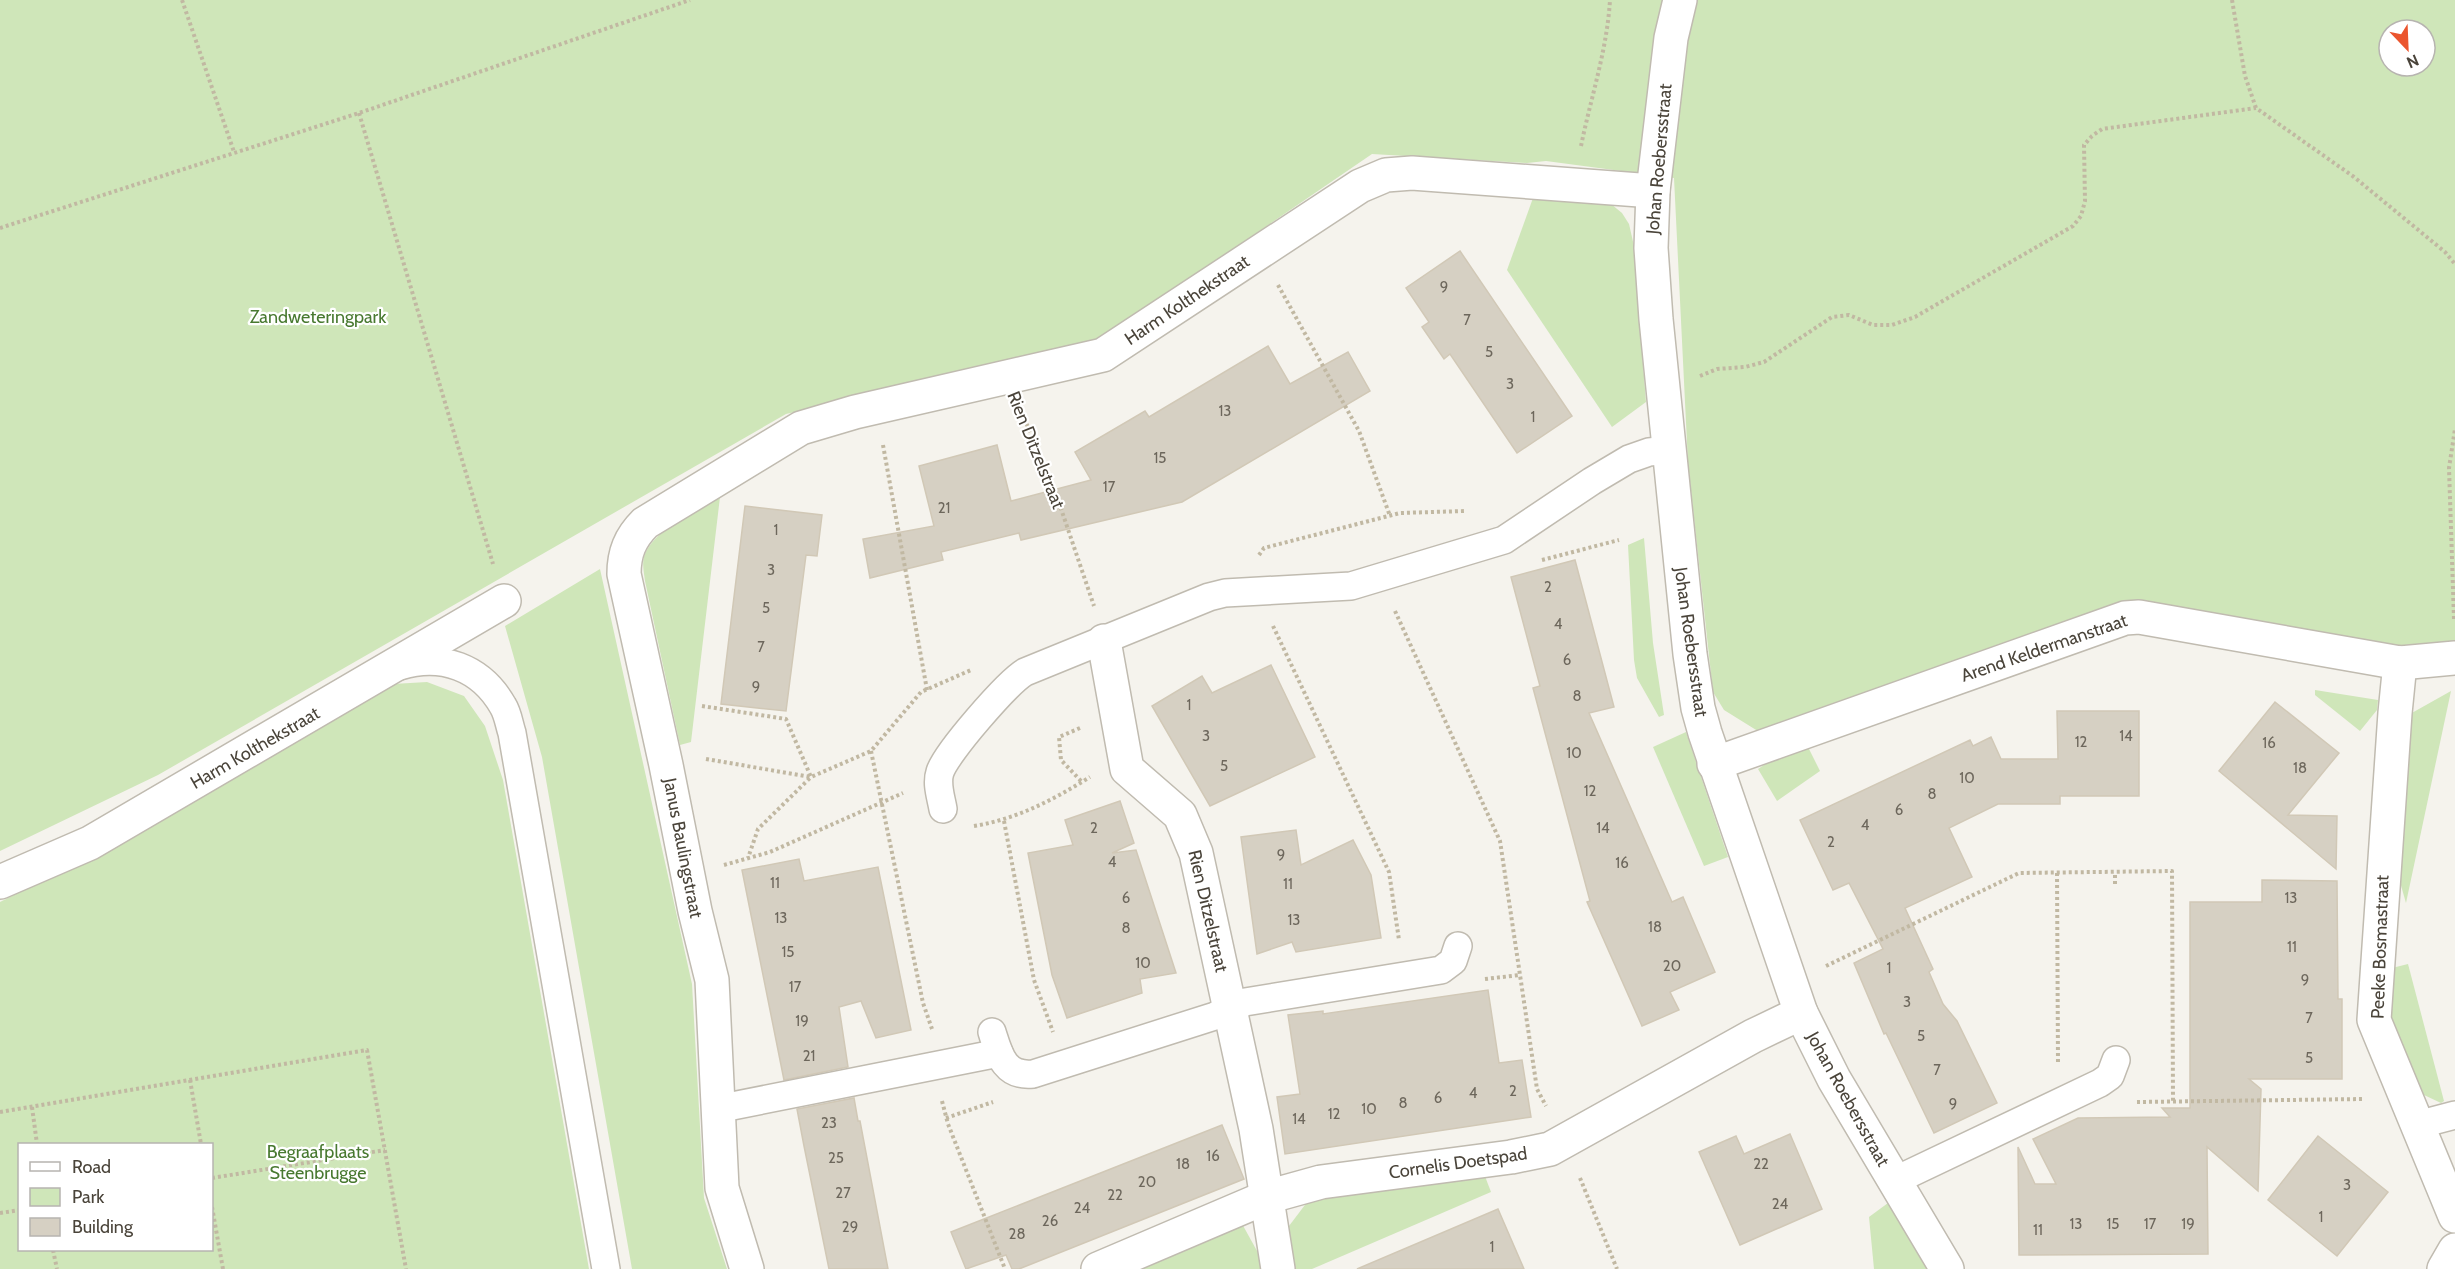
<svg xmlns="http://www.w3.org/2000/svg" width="2455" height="1269" font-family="Cabin,sans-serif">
  <rect width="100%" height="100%" fill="#f5f3ed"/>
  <!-- green -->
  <g fill="#cfe6b9" fill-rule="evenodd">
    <path d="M0,0h2455v643l-41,5 -284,-45 -369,130 -37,-23 -11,-18 -25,-229 -14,-285 -128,-17 -19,2 -155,-9 -273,187 -313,73 -628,361 -158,76zM2389,30h36v36h-36z"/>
    <polygon points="1533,198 1611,204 1622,213 1629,224 1634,246 1646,402 1612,427 1507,270"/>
    <path d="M720,497l-29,245 -11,3 -35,-164c-1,-8 -3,-17 -1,-24 8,-27 53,-46 76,-60z"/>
    <polygon points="1644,538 1653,643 1664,715 1659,717 1637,678 1634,660 1628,545"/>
    <polygon points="600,569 692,984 704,1198 727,1269 632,1269 542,757 505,626"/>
    <path d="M427,682l37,14 21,30 18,54 86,489h-589v-367l116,-58 277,-160zM20,1144h192v106h-192z"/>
    <polygon points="2315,690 2378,700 2377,710 2360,731 2315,695"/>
    <polygon points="2451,691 2406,903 2398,875 2410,714"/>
    <polygon points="1686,732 1728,857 1704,866 1653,747"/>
    <polygon points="1808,747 1820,771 1777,801 1758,769 1770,761"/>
    <polygon points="2408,964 2444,1101 2441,1103 2424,1095 2389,1016 2392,968"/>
    <polygon points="1483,1171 1491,1192 1312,1269 1295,1269 1289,1226 1311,1197"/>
    <polygon points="1888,1203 1930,1269 1874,1269 1869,1217"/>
    <polygon points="1241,1222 1267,1269 1122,1269"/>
  </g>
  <!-- building -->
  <g fill="#d6d0c3" stroke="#d1c8b6" stroke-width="1.5">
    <polygon points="1460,251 1572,416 1517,453 1450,354 1444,359 1422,327 1429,322 1406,288"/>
    <polygon points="1268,346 1290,384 1348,352 1370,391 1182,502 1021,540 1019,533 941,552 943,560 870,578 863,539 934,526 919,466 997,445 1011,501 1091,480 1075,452 1145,411 1149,417"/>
    <polygon points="745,506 822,515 817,556 806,555 786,711 721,704"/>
    <polygon points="1575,560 1614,707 1589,713 1672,902 1683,897 1715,972 1670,992 1679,1010 1642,1026 1587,902 1590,901 1533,688 1540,686 1511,577"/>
    <polygon points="1271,665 1315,757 1210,806 1152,706 1202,676 1212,693"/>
    <polygon points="2275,702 2339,753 2288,815 2337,816 2336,869 2219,771"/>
    <polygon points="2057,711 2139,711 2139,796 2060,796 2060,804 1998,804 1949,828 1972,877 1905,908 1933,969 1929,972 1943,1004 1957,1021 1997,1103 1934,1133 1886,1033 1884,1034 1854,963 1883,949 1849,883 1833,890 1800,820 1970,740 1973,746 1991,737 2001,759 2058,759"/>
    <polygon points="1120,801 1134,843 1112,853 1136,850 1176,973 1140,979 1142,993 1067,1018 1052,975 1028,853 1073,845 1065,820"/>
    <polygon points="1296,830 1301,865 1353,840 1371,875 1381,938 1296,952 1292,942 1257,954 1241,837"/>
    <polygon points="799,859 804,881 878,867 911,1030 876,1038 861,1001 839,1007 848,1067 784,1080 742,870"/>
    <polygon points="2262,880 2337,881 2338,999 2342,999 2342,1079 2249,1079 2261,1089 2258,1191 2207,1147 2208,1254 2019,1255 2018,1147 2035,1184 2056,1184 2033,1139 2078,1118 2170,1117 2162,1108 2190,1108 2190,902 2262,902"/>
    <polygon points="1488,990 1499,1063 1522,1060 1531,1117 1285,1154 1277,1097 1300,1094 1288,1015 1323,1011 1323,1014"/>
    <polygon points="854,1098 858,1121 860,1121 888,1269 829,1269 804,1146 797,1109"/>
    <polygon points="1222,1125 1244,1179 1019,1269 1012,1269 1006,1255 966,1269 951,1232"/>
    <polygon points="1790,1134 1822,1209 1740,1245 1699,1152 1736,1136 1744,1154"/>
    <polygon points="2318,1136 2388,1192 2337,1256 2268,1200"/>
    <polygon points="1498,1209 1524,1269 1357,1269"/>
  </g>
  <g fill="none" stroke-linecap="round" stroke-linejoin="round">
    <defs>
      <g id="lane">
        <path d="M400,666c41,-13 81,1 103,40 5,8 6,18 9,27l94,536"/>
        <path d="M943,809c-2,-12 -7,-25 -3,-37 6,-19 67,-89 85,-100l184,-75 16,-4 126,-7 153,-46 88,-59 37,-22 20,-7 20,-2"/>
        <path d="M992,1032c7,22 12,45 41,42l182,-58 30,-14 196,-32 12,-9 5,-15"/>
        <polyline points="717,1109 999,1053"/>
        <polyline points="2417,1125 2455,1115"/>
        <polyline points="1894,1181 2100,1083 2110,1076 2116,1060"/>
      </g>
      <g id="street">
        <polyline points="1680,0 1671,38 1653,191 1651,248 1656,319 1690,654 1698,708 1705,733 1801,1013 1834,1079 1947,1269"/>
        <polyline points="1104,641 1127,769 1180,815 1196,853 1256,1129 1278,1269"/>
        <polyline points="2400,663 2395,713 2374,1020 2455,1216"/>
        <polyline points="1714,764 2125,618 2139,617 2400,663 2455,658"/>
        <polyline points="0,882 90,843 504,601"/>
        <path d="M747,1269l-25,-81 -10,-208 -17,-69 -29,-146 -42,-191c0,-21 6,-36 21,-51l156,-95 54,-16 248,-57 257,-169 26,-11 26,-2 241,18"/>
        <polyline points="1098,1269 1267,1197 1321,1182 1511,1157 1550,1149 1753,1036 1801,1013"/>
        <polyline points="2444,1269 2455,1250"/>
      </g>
    </defs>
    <!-- lane casing -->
    <use href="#lane" stroke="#c0bbb0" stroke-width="30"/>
    <!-- street casing -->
    <use href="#street" stroke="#c0bbb0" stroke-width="36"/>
    <!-- path -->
    <g stroke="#c1b8a2" stroke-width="4" stroke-dasharray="3 3" stroke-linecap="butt">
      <polyline points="182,0 234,152"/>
      <polyline points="2232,0 2245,76 2256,108 2354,177 2445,252 2455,264"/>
      <polyline points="359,113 493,564"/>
      <path d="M1581,146c10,-49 26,-96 29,-146"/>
      <polyline points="0,228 359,113 690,0"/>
      <polyline points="1278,285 1359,431 1390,516"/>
      <polyline points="1700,376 1717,369 1745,367 1764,362 1832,317 1849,315 1873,325 1892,325 1915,317 2073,226 2081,216 2085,201 2084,145 2092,136 2102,129 2256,108"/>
      <polyline points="1022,413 1055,491 1094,606"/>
      <polyline points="883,445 927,690"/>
      <polyline points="1259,555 1264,548 1400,513 1465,511"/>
      <polyline points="1542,560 1619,540"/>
      <polyline points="1395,611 1500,841 1537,1089 1546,1106"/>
      <polyline points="2454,619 2449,468 2455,429"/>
      <polyline points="1273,626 1389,872 1399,940"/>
      <polyline points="702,706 786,719 811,777 758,829 748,858"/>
      <polyline points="1080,728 1059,737 1061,760 1082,782"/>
      <polyline points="871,751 923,1003 932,1029"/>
      <polyline points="706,759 811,777 871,751 921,692 971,670"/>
      <polyline points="1004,821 1034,980 1053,1032"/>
      <path d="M974,826c43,-7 79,-26 116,-49"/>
      <polyline points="724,865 770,852 903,793"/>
      <polyline points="2057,873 2058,1064"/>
      <polyline points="2115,884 2115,873"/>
      <polyline points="1826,966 2019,873 2172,871 2173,1101"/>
      <polyline points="1485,979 1520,975"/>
      <polyline points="190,1080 201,1144"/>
      <polyline points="942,1101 948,1124 1005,1269"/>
      <polyline points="2137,1102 2363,1099"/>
      <polyline points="32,1107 37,1144"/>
      <polyline points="0,1112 367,1050 406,1269"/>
      <polyline points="946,1118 993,1102"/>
      <polyline points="212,1178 385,1150"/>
      <polyline points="1580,1178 1617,1269"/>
      <polyline points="212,1207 223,1269"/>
      <polyline points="0,1213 20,1210"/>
      <polyline points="53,1250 57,1269"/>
    </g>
    <!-- lane -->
    <use href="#lane" stroke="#fff" stroke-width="27"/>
    <!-- street -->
    <use href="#street" stroke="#fff" stroke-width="33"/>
  </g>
  <g text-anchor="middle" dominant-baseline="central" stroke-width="4.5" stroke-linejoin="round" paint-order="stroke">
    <!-- number labels -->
    <g font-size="15" fill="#6d675c">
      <text x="1444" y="287">9</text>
      <text x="1467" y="320">7</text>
      <text x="1489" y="352">5</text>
      <text x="1510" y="384">3</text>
      <text x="1225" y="411">13</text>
      <text x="1533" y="417">1</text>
      <text x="1160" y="458">15</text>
      <text x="1109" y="487">17</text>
      <text x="944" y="508">21</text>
      <text x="776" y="530">1</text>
      <text x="771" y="570">3</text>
      <text x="1548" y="587">2</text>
      <text x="766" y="608">5</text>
      <text x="1558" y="624">4</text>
      <text x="761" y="647">7</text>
      <text x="1567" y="660">6</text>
      <text x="756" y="687">9</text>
      <text x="1577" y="696">8</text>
      <text x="1189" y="705">1</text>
      <text x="1206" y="736">3</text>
      <text x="2126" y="736">14</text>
      <text x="2081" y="742">12</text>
      <text x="2269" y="743">16</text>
      <text x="1574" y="753">10</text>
      <text x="1224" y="766">5</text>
      <text x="2300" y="768">18</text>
      <text x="1967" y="778">10</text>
      <text x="1590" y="791">12</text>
      <text x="1932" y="794">8</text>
      <text x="1899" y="810">6</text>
      <text x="1865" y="825">4</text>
      <text x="1094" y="828">2</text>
      <text x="1603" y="828">14</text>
      <text x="1831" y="842">2</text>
      <text x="1281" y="855">9</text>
      <text x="1112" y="862">4</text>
      <text x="1622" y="863">16</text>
      <text x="775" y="883">11</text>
      <text x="1288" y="884">11</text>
      <text x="1126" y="898">6</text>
      <text x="2291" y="898">13</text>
      <text x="781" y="918">13</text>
      <text x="1294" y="920">13</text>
      <text x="1655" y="927">18</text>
      <text x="1126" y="928">8</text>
      <text x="2292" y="947">11</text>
      <text x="788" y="952">15</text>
      <text x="1143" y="963">10</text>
      <text x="1672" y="966">20</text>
      <text x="1889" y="968">1</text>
      <text x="2305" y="980">9</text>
      <text x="795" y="987">17</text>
      <text x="1907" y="1002">3</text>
      <text x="2309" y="1018">7</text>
      <text x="802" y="1021">19</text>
      <text x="1921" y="1036">5</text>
      <text x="809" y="1056">21</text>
      <text x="2309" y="1058">5</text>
      <text x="1937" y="1070">7</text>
      <text x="1513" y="1091">2</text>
      <text x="1473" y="1093">4</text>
      <text x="1438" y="1098">6</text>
      <text x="1403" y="1103">8</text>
      <text x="1953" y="1104">9</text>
      <text x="1369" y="1109">10</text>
      <text x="1334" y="1114">12</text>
      <text x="1299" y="1119">14</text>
      <text x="829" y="1123">23</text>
      <text x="1213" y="1156">16</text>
      <text x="836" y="1158">25</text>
      <text x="1183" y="1164">18</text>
      <text x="1761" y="1164">22</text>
      <text x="1147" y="1182">20</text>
      <text x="2347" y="1185">3</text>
      <text x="843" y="1193">27</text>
      <text x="1115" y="1195">22</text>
      <text x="1780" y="1204">24</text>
      <text x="1082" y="1208">24</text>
      <text x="2321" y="1217">1</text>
      <text x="1050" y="1221">26</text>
      <text x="2076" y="1224">13</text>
      <text x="2113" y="1224">15</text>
      <text x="2150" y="1224">17</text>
      <text x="2188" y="1224">19</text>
      <text x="850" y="1227">29</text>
      <text x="2038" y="1230">11</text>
      <text x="1017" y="1234">28</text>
      <text x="1492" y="1247">1</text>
    </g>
    <!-- street labels -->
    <g font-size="18" fill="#4a443a" stroke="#fff">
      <text transform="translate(1659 159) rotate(-85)">Johan Roebersstraat</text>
      <text transform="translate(1187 300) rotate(-34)">Harm Kolthekstraat</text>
      <text transform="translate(1036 450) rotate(68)">Rien Ditzelstraat</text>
      <text transform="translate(1691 642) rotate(82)">Johan Roebersstraat</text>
      <text transform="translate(2044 648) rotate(-19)">Arend Keldermanstraat</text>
      <text transform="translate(255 748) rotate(-30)">Harm Kolthekstraat</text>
      <text transform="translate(683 848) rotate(79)">Janus Baulingstraat</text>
      <text transform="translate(1208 911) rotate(77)">Rien Ditzelstraat</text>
      <text transform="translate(2380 947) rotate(-88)">Peeke Bosmastraat</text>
      <text transform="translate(1848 1099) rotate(61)">Johan Roebersstraat</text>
      <text transform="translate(1458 1163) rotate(-8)">Cornelis Doetspad</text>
    </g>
    <!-- park labels -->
    <g font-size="18" fill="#487930" stroke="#fff">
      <text x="318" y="317">Zandweteringpark</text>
      <text x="318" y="1152">Begraafplaats<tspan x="318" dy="21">Steenbrugge</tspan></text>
    </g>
  </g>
  <!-- legend -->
  <rect x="18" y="1143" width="195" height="108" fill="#ffffff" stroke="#b7b4b0" stroke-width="1.5"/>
  <rect x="30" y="1162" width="30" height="9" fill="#ffffff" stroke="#b7b4b0" stroke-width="1.5"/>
  <text x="72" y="1173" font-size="18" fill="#4a443a">Road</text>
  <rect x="30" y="1188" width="30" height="18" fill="#cfe6b9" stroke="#b7b4b0" stroke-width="1.5"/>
  <text x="72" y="1203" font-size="18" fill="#4a443a">Park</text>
  <rect x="30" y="1218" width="30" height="18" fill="#d6d0c3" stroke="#b7b4b0" stroke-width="1.5"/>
  <text x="72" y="1233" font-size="18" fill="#4a443a">Building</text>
  <!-- north arrow -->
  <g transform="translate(2407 48) rotate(157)"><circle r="28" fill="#ffffff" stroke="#b7b4b0" stroke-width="1.5"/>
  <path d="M0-4.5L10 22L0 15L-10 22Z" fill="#eb552e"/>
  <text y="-9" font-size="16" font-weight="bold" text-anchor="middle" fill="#4a443a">N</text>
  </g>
</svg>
